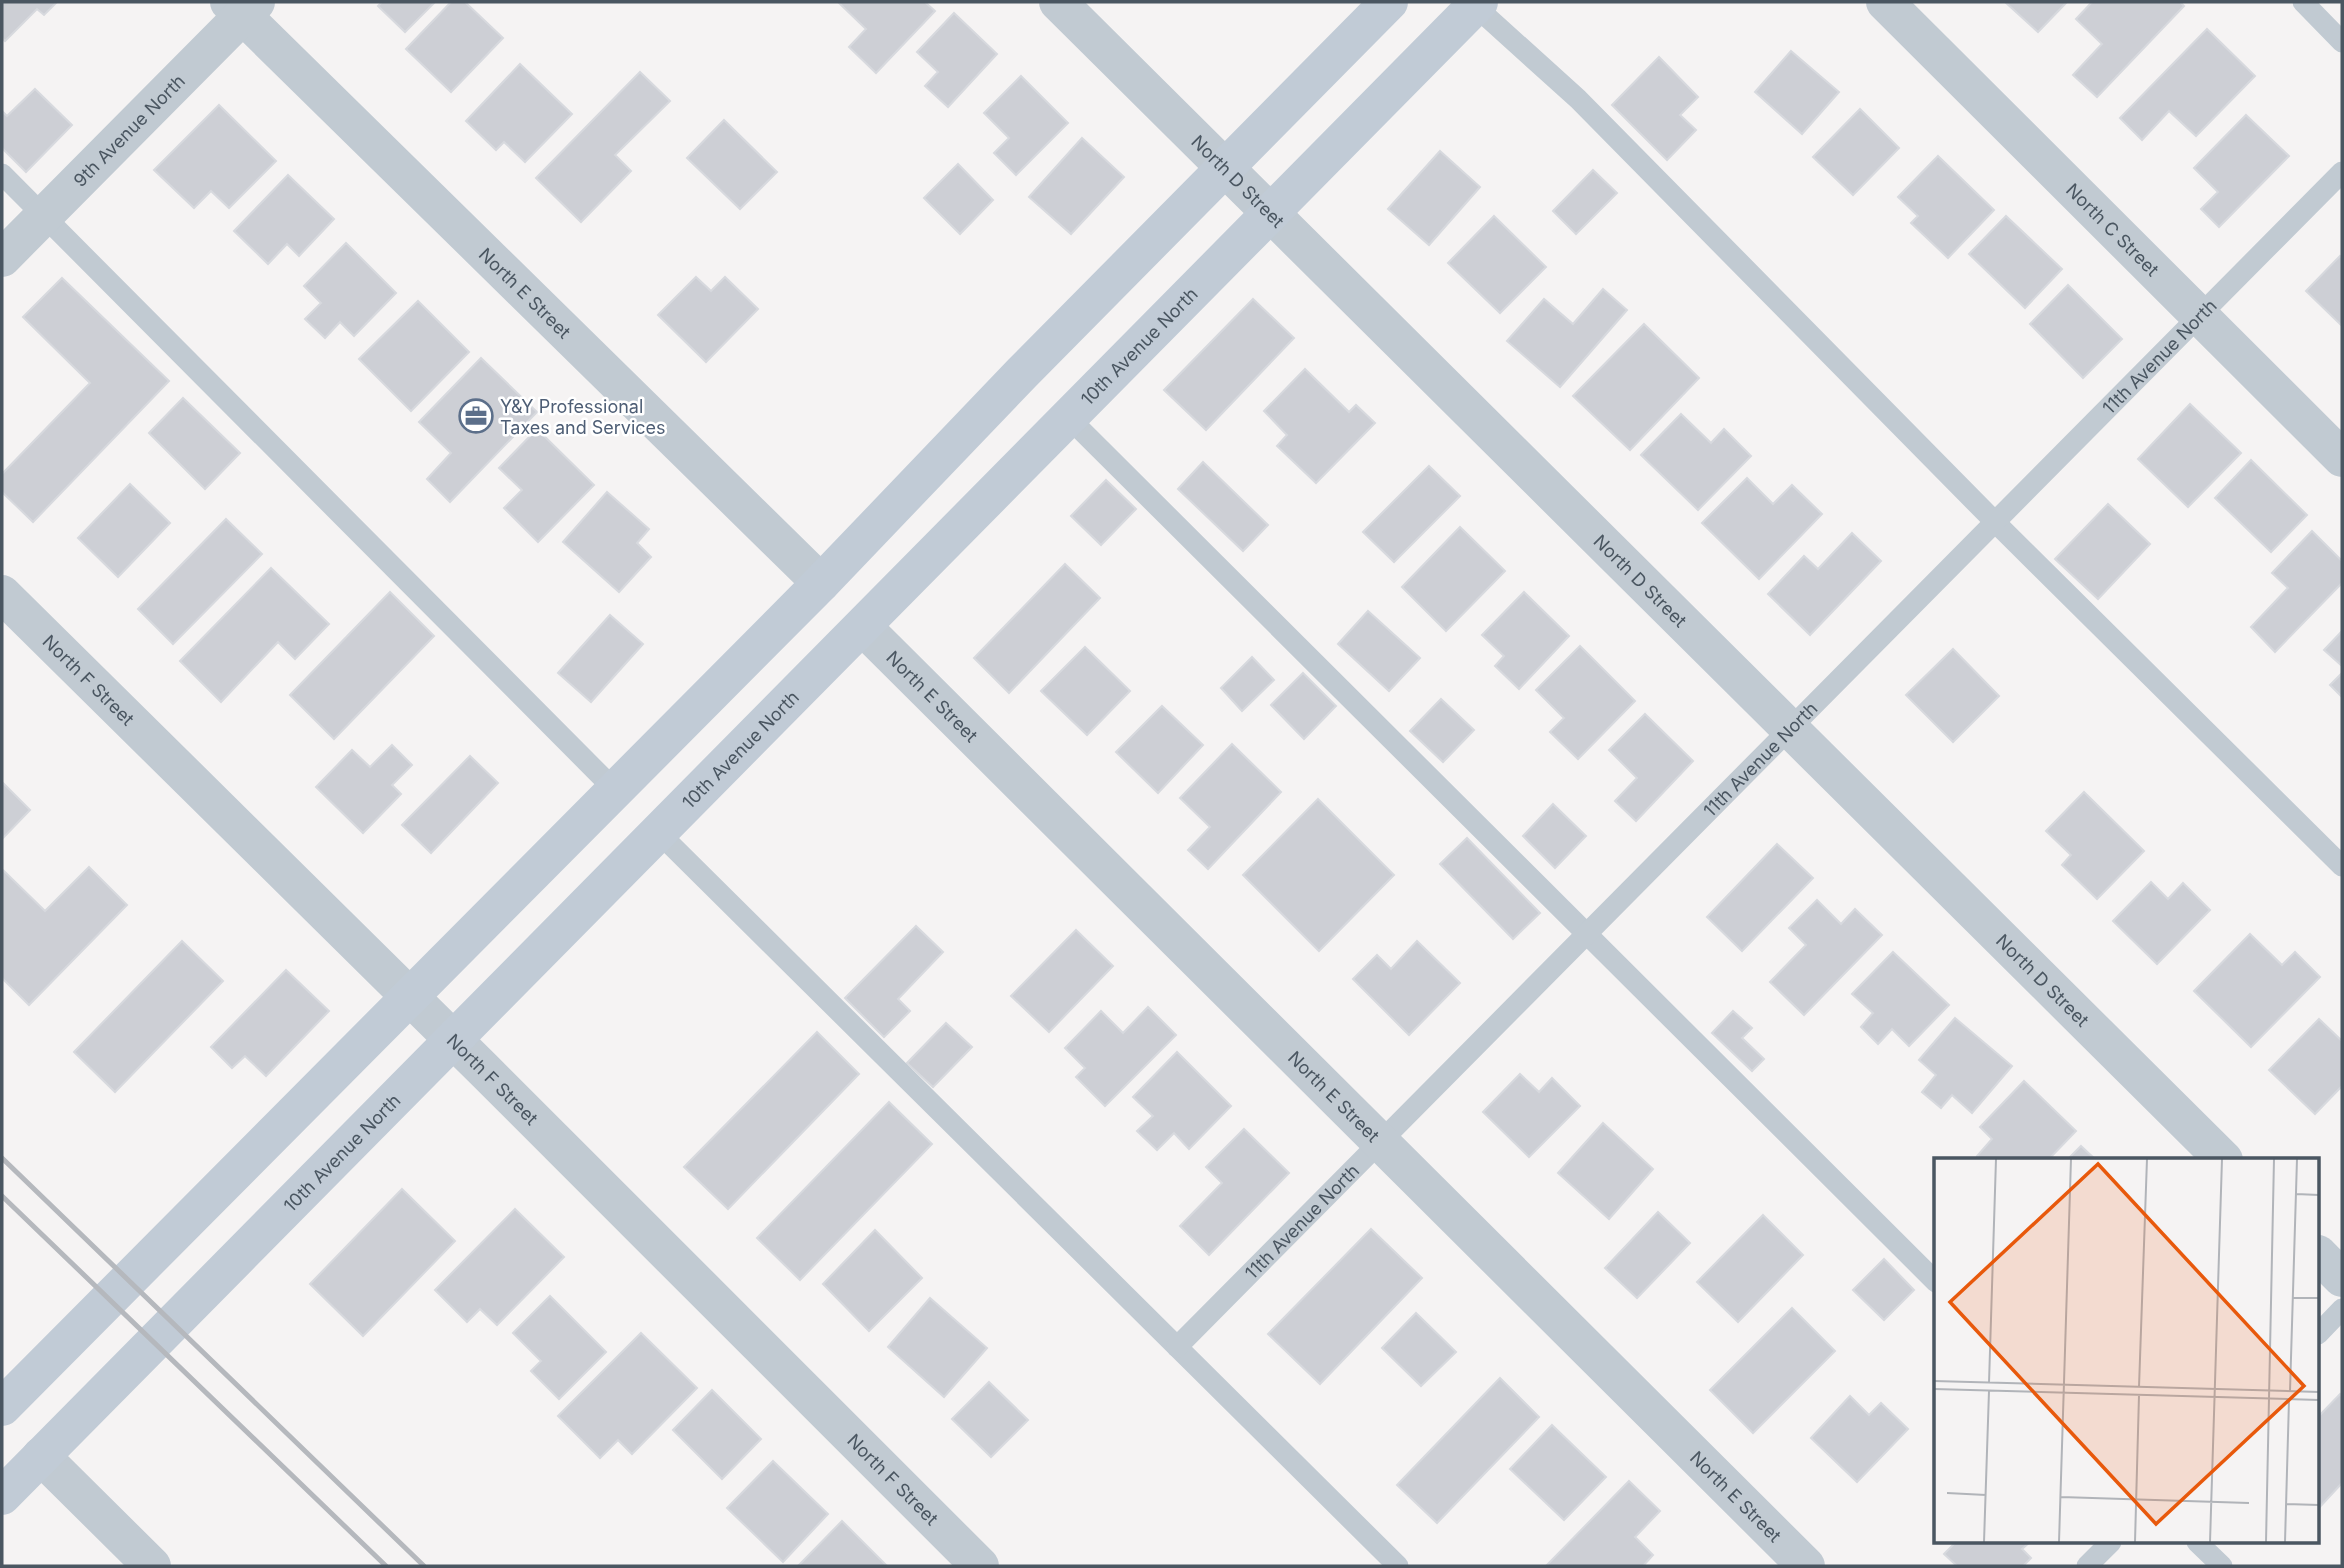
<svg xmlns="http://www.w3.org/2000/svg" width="2344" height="1568" font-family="Inter,sans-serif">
  <rect width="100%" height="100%" fill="#f5f3f3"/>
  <!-- building -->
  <g fill="#cdcfd5" stroke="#d7d9de" stroke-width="2">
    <polygon points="2,2 57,2 44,15 37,9 5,41 2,38"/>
    <polygon points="382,2 435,2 405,32 378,6"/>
    <polygon points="451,2 465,2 503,38 451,92 406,49"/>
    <polygon points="838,2 925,2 935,11 876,73 849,47 866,29"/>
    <polygon points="2005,2 2067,2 2038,32"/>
    <polygon points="2092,2 2180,2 2184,6 2097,97 2073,75 2102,44 2076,19"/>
    <polygon points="954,13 997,54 948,107 925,86 938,72 917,52"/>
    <polygon points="2207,29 2255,76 2196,136 2169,111 2142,140 2120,118"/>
    <polygon points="1791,51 1839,92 1802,134 1755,92"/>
    <polygon points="1659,57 1698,97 1680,115 1696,130 1667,160 1612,105"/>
    <polygon points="520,64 572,114 525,162 504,142 496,150 466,121"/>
    <polygon points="640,72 670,101 615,155 631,171 581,222 536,178"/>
    <polygon points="1021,76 1068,123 1016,175 994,153 1009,138 984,113"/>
    <polygon points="35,89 72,125 26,172 2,148 2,111 7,116"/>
    <polygon points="219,105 276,161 229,208 211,191 194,208 154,170"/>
    <polygon points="1860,109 1899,148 1853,195 1813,157"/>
    <polygon points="2246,115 2289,156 2219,227 2201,209 2218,192 2194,168"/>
    <polygon points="724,120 777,172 740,209 687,158"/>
    <polygon points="1082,138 1124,177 1071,234 1029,197"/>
    <polygon points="1440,151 1480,187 1429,245 1388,209"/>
    <polygon points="1938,156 1994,210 1948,258 1911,223 1918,216 1898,197"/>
    <polygon points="958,164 993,200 960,234 924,198"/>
    <polygon points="1593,170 1617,193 1576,234 1553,211"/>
    <polygon points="288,175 334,219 299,256 287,244 268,264 234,231"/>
    <polygon points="1494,216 1546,267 1500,313 1448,263"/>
    <polygon points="2006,216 2062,269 2025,308 1969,254"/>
    <polygon points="346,243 396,293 354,336 340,322 325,338 305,319 321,303 304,286"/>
    <polygon points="2340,256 2342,258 2342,326 2306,291"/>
    <polygon points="696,277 711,291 725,277 758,309 706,362 658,315"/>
    <polygon points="62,278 169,381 33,522 2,492 2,474 90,383 23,317"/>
    <polygon points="2068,285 2122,339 2083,378 2030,324"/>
    <polygon points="1603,289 1627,310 1560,387 1507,341 1544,299 1573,324"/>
    <polygon points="1253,299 1294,338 1206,430 1164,390"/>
    <polygon points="418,301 469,352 411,411 359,359"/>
    <polygon points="1644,324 1699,378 1630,450 1573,396"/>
    <polygon points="481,358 537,412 450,502 427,479 451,453 419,422"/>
    <polygon points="1305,369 1349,412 1356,405 1375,423 1316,483 1277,446 1287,435 1264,411"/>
    <polygon points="183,398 240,453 205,489 149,433"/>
    <polygon points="2190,404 2241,453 2188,507 2138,459"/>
    <polygon points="1681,414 1711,443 1724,429 1751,456 1698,510 1641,455"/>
    <polygon points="537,429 594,485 538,542 504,508 522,490 499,468"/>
    <polygon points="2251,460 2307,515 2271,552 2215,498"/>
    <polygon points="1203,462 1268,525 1243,551 1178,489"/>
    <polygon points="1429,466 1460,496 1394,562 1363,532"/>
    <polygon points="1747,478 1773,504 1792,485 1822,514 1759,579 1702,523"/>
    <polygon points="1106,480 1136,509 1101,545 1071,516"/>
    <polygon points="130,484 170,523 118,577 78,538"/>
    <polygon points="607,492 649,529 637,543 651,557 619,592 563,542"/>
    <polygon points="2108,504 2150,544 2098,599 2055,559"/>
    <polygon points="226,519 262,554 173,644 138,609"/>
    <polygon points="1460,527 1505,571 1446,631 1402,587"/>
    <polygon points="2312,531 2342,561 2342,583 2275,652 2251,627 2288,588 2272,573"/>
    <polygon points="1852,533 1881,561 1810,635 1768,594 1804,556 1818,569"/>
    <polygon points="1065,564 1100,598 1009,693 974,658"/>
    <polygon points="271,568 329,624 295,659 278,642 221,702 180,661"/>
    <polygon points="390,592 434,636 334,739 290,695"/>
    <polygon points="1524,592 1569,636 1519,689 1495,666 1504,656 1482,635"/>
    <polygon points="1368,611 1420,658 1389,691 1338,644"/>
    <polygon points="610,615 643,644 591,702 558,673"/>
    <polygon points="2342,631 2342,666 2324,650"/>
    <polygon points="1580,646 1635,701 1578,759 1550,732 1564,718 1536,690"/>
    <polygon points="1085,647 1130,691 1087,735 1041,691"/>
    <polygon points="1953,649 1999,696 1953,742 1906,695"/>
    <polygon points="1252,657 1274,680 1242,711 1221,688"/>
    <polygon points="1303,673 1336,706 1304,739 1271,705"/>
    <polygon points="2342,673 2342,697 2330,685"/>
    <polygon points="1441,699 1474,730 1443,762 1410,731"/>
    <polygon points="1162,706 1203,745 1158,793 1116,752"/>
    <polygon points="1645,714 1693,761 1636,821 1615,801 1637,778 1609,750"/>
    <polygon points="1232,744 1281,792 1208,869 1188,850 1210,827 1180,798"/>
    <polygon points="392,745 412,765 392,785 401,794 363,833 316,787 352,750 370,767"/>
    <polygon points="470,756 498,783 431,853 402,825"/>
    <polygon points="2,782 30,810 2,839"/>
    <polygon points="2084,792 2144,851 2097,899 2062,865 2071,855 2046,831"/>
    <polygon points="1318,799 1394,875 1319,951 1243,875"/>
    <polygon points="1553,804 1586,836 1555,868 1523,836"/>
    <polygon points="1467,838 1540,913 1513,939 1440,864"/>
    <polygon points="1777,844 1813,878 1742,951 1707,917"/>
    <polygon points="89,867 127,905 29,1005 2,978 2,869 45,911"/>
    <polygon points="2151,882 2168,899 2183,883 2210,910 2157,964 2113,921"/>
    <polygon points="1817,900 1841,924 1855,909 1882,935 1804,1015 1770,982 1806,945 1789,928"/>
    <polygon points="916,926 943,952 898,999 910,1011 884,1037 845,998"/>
    <polygon points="1076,930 1113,966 1049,1032 1011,996"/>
    <polygon points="2250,934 2282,965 2295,952 2320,977 2251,1047 2194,991"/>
    <polygon points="182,941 223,981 115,1092 74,1052"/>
    <polygon points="1417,941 1460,983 1409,1035 1353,979 1377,955 1391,969"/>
    <polygon points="1893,952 1949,1005 1909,1046 1892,1029 1878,1044 1861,1027 1873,1013 1852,994"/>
    <polygon points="286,970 329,1011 266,1076 245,1056 232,1068 211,1047"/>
    <polygon points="1148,1007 1176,1035 1105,1106 1076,1077 1085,1068 1065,1048 1101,1011 1123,1033"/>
    <polygon points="1733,1011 1752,1028 1742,1038 1764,1059 1752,1071 1712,1033"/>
    <polygon points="1955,1018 2012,1066 1972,1113 1952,1095 1941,1108 1922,1092 1936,1075 1919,1060"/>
    <polygon points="2319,1019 2342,1041 2342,1086 2315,1114 2269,1070"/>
    <polygon points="946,1023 972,1047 933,1087 907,1063"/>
    <polygon points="817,1032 859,1074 728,1209 684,1167"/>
    <polygon points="1177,1052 1231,1106 1189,1149 1174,1133 1157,1150 1137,1131 1153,1116 1133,1097"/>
    <polygon points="1520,1074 1539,1092 1552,1078 1580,1106 1529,1157 1483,1112"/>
    <polygon points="2024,1081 2076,1131 2048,1160 1982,1160 1977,1156 1992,1139 1980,1127"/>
    <polygon points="889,1102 932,1144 800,1280 757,1238"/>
    <polygon points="1603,1123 1653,1169 1609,1219 1558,1173"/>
    <polygon points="1244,1129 1289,1173 1209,1255 1180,1226 1222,1183 1206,1167"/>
    <polygon points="2081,1146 2096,1160 2067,1160"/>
    <polygon points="402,1189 455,1241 363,1336 310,1284"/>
    <polygon points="515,1209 564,1257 497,1325 480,1309 467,1322 435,1290"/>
    <polygon points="1658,1212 1690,1243 1637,1298 1605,1268"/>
    <polygon points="1763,1215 1803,1255 1738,1322 1697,1282"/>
    <polygon points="1371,1229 1422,1278 1320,1384 1268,1334"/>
    <polygon points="875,1230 922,1278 869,1331 823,1284"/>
    <polygon points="1884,1259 1914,1290 1884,1320 1853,1290"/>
    <polygon points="550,1296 606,1352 559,1399 531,1371 541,1361 513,1333"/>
    <polygon points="930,1298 987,1348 944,1397 888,1347"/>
    <polygon points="1792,1308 1835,1351 1753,1433 1710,1390"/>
    <polygon points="1416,1313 1456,1352 1421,1386 1382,1348"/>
    <polygon points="641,1333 697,1388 632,1454 618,1440 600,1458 558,1416"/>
    <polygon points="1500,1378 1539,1417 1437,1523 1397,1485"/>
    <polygon points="989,1382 1028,1420 991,1457 952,1419"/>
    <polygon points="712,1390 761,1439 722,1479 673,1430"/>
    <polygon points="2340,1394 2342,1397 2342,1483 2318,1509 2318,1417"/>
    <polygon points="1850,1396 1869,1415 1881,1403 1908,1429 1857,1482 1811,1438"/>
    <polygon points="1552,1425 1606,1477 1564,1520 1510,1469"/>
    <polygon points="773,1461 828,1514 783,1562 727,1508"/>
    <polygon points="1629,1481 1660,1511 1635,1537 1653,1555 1643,1566 1546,1566"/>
    <polygon points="842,1521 887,1566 798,1566"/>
    <polygon points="1956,1542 2030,1542 2022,1549 2031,1558 2023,1566 1957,1566 1944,1554"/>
  </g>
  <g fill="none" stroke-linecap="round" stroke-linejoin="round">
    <!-- lane -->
    <g stroke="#c1cad2" stroke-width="21">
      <polyline points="2303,2 2342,42"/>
      <polyline points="1475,6 1578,99 1995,522 2342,866"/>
      <polyline points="2,174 615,790"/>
      <polyline points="1068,417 1936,1282"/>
      <polyline points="659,833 1398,1566"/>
      <polyline points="2318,1334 2342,1309"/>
      <path id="s1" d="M1177,1347l1165,-1175"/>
      <polyline points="2197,1542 2222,1566"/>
      <polyline points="2087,1566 2111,1542"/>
    </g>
    <!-- street -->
    <g stroke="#c1cad2" stroke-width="38">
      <path id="s2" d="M229,2l592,581"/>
      <path id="s3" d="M1058,2l1166,1158"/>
      <path id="s4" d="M1885,2l457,456"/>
      <path id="s5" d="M2,258l254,-256"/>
      <path id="s6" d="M2,594l481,475 497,497"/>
      <path id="s7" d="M863,627l943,939"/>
      <polyline points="2318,1254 2342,1278"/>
      <polyline points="41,1456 152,1566"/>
    </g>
    <!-- secondary -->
    <g stroke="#c1cbd6" stroke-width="38">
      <polyline points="2,1407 821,583 1022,373 1389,2"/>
      <path id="s8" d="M2,1496l1477,-1494"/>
    </g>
    <!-- rail -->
    <g stroke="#b5b8bd" stroke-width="5">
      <polyline points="2,1158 424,1566"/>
      <polyline points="2,1196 386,1566"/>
    </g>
  </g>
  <!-- icons -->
  <defs>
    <symbol id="office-ring" viewBox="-11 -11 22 22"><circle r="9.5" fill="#fff" stroke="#5c6f8a" stroke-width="1.5"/><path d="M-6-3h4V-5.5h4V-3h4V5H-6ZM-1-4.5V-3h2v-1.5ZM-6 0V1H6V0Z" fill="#5c6f8a"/></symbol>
  </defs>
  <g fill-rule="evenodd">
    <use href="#office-ring" x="457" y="397" width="38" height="38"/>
  </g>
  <g text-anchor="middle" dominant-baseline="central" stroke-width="5" stroke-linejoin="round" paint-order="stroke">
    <!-- street labels -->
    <g font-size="18" fill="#4a5661" stroke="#fff">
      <text stroke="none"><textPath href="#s5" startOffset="180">9th Avenue North</textPath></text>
      <text stroke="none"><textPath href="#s3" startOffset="254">North D Street</textPath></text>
      <text stroke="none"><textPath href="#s4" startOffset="322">North C Street</textPath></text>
      <text stroke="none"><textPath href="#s2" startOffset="415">North E Street</textPath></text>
      <text stroke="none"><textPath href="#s8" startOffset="1617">10th Avenue North</textPath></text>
      <text stroke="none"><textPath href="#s1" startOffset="1395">11th Avenue North</textPath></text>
      <text stroke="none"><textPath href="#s3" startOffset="821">North D Street</textPath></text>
      <text stroke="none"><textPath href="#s6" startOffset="122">North F Street</textPath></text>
      <text stroke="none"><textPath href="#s7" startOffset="98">North E Street</textPath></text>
      <text stroke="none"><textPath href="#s8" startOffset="1050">10th Avenue North</textPath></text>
      <text stroke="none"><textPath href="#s1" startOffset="828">11th Avenue North</textPath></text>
      <text stroke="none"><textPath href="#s3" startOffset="1388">North D Street</textPath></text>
      <text stroke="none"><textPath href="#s6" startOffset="690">North F Street</textPath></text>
      <text stroke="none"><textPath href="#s7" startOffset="665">North E Street</textPath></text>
      <text stroke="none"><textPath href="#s8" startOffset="483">10th Avenue North</textPath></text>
      <text stroke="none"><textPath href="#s1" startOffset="177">11th Avenue North</textPath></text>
      <text stroke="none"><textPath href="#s6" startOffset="1256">North F Street</textPath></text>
      <text stroke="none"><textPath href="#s7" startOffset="1232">North E Street</textPath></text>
    </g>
    <!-- service labels -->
    <g font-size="18" fill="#4e5e75" stroke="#fff" text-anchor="start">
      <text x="500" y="406">Y&amp;Y Professional<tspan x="500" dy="21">Taxes and Services</tspan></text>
    </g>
  </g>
  <!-- overview -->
  <g transform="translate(1934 1158)">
    <rect width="385" height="385" fill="#f5f3f3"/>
    <path fill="none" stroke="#b1b4b9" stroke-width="2" d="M362,36l23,1M359,140h26M0,223l385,11M55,225l7,-224M205,229l8,-228M0,231l385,11M356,233l7,-232M13,335l39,2M127,339l188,6M352,346l33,1M50,384l5,-151M125,384l12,-383M201,384l4,-147M276,384l12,-383M332,384l8,-383M351,384l4,-142"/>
    <path fill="#e8590c" fill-opacity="0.15" stroke="#e8590c" stroke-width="3.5" d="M164,6l206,222 -148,138 -206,-222z"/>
    <rect width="385" height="385" fill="none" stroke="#4a5661" stroke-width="3.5"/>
  </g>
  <!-- border -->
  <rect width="2344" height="1568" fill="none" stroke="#4a5661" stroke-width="7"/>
</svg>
